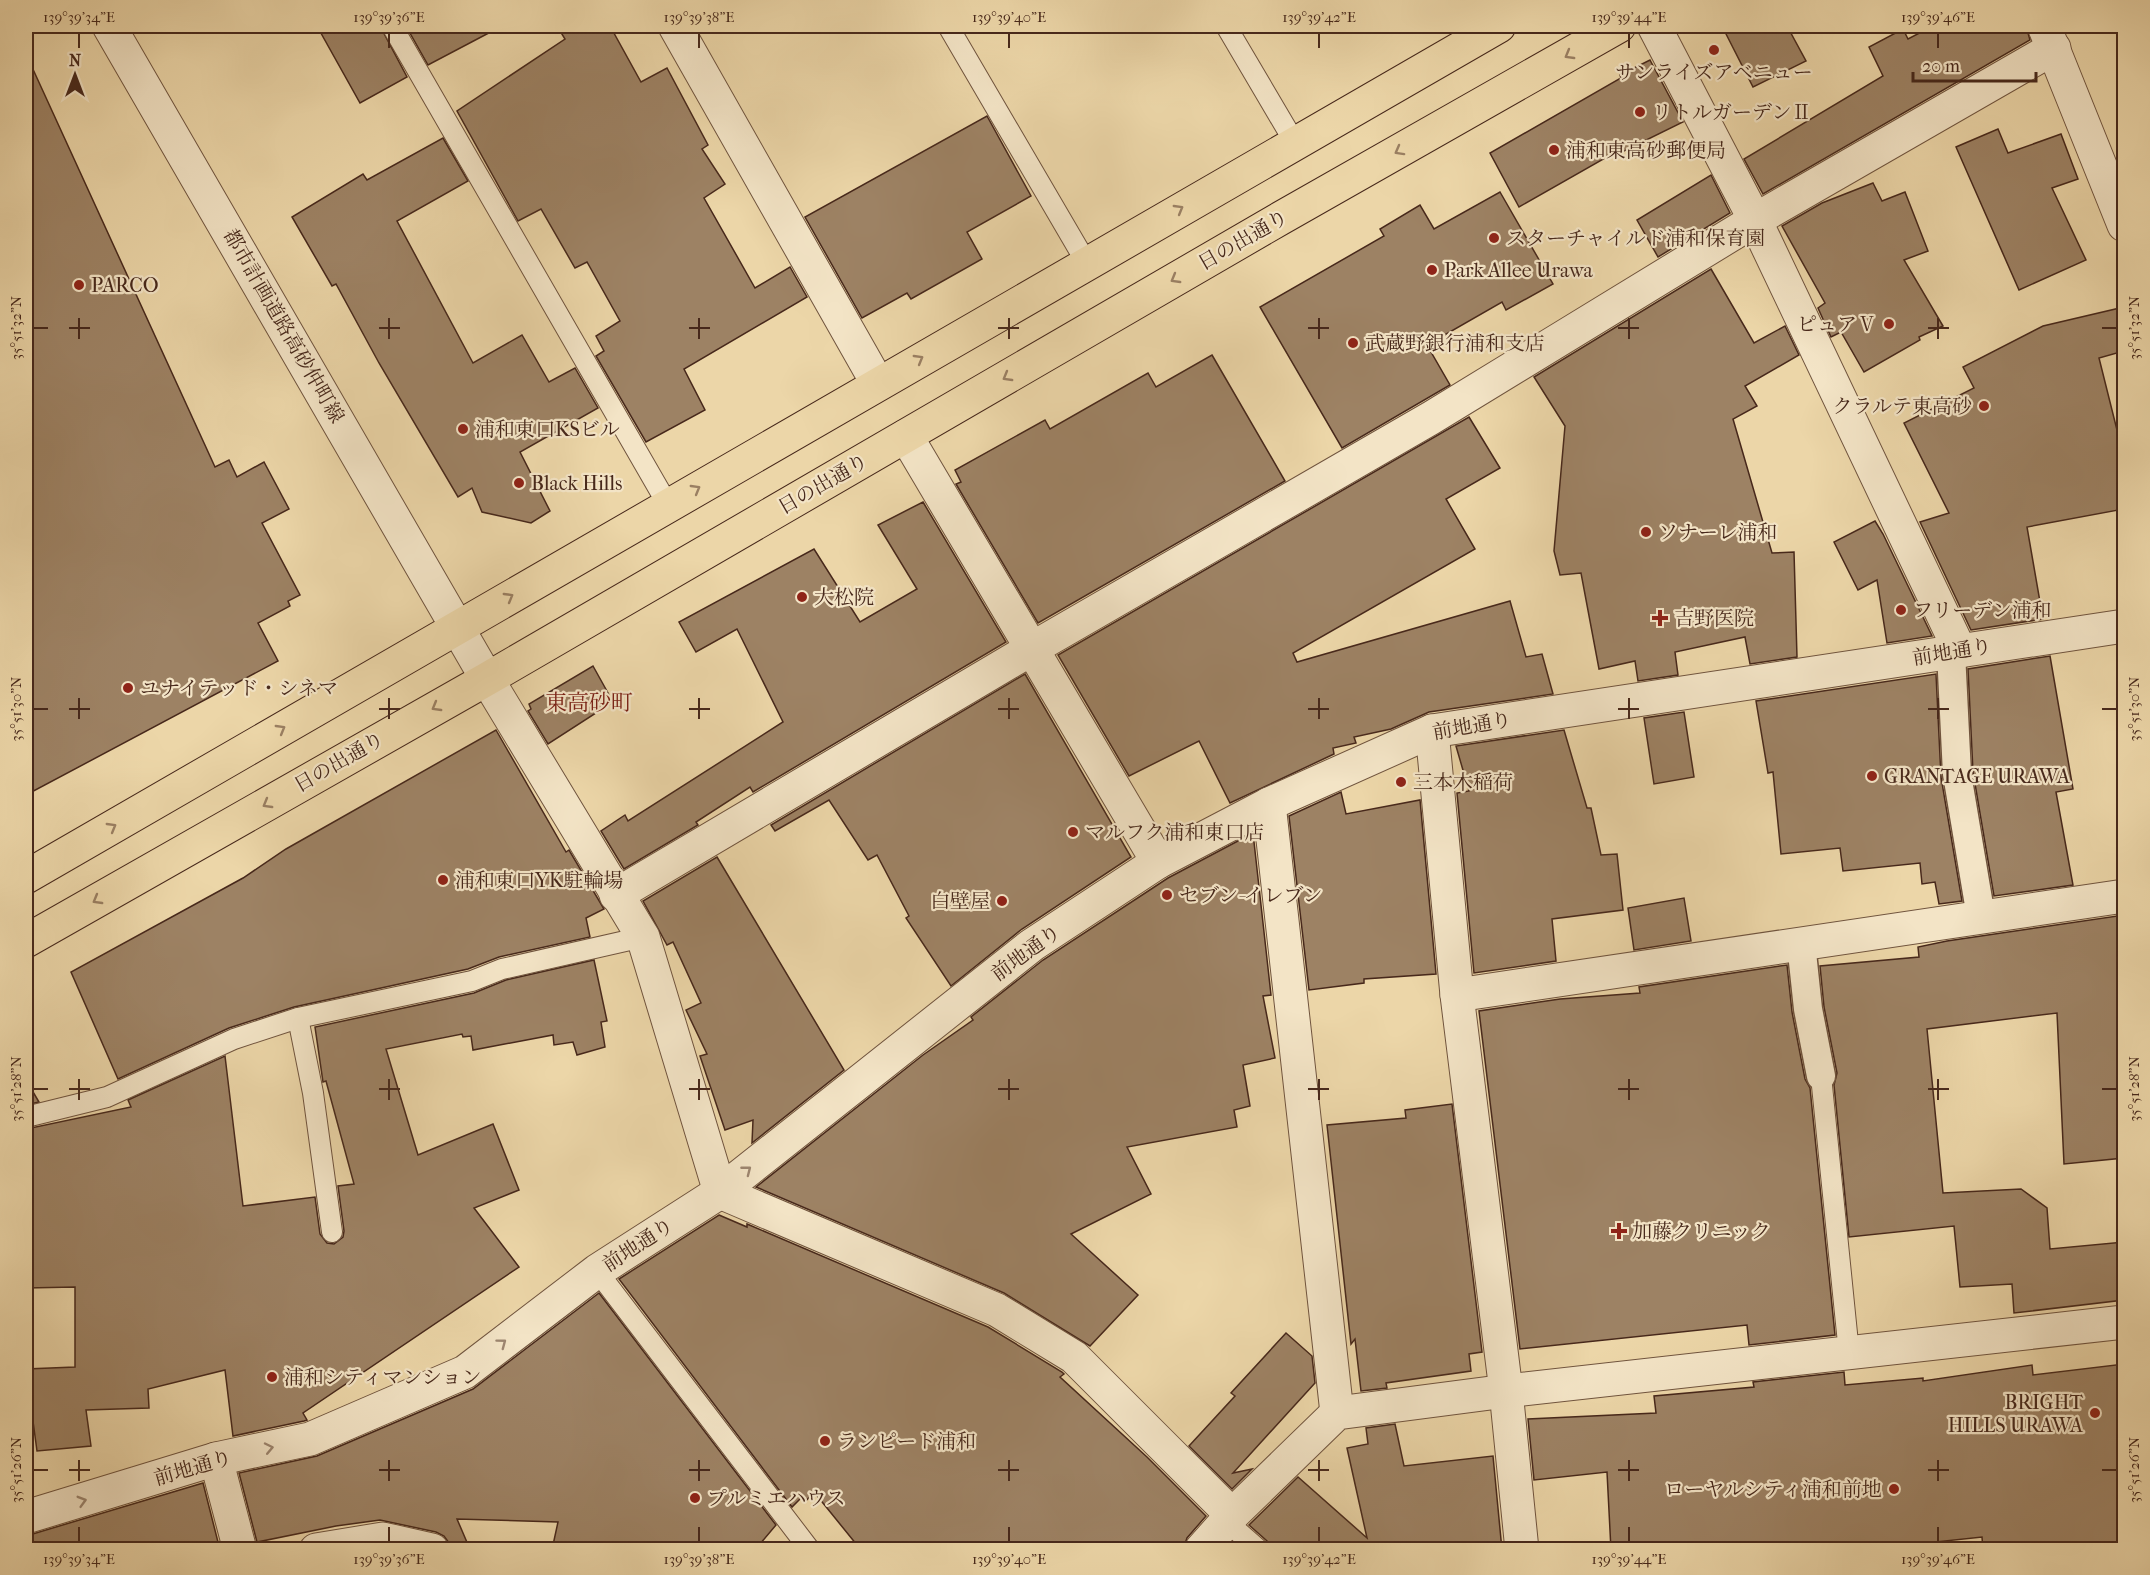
<svg xmlns="http://www.w3.org/2000/svg" width="2150" height="1575" font-family="'IM FELL French Canon','Noto Serif JP',serif">
  <rect width="100%" height="100%" fill="#ecd6a8"/>
  <filter id="stains"><feTurbulence type="fractalNoise" baseFrequency=".00333" numOctaves="4"/><feColorMatrix values="0 0 0 0 .2 0 0 0 0 .09 0 0 0 0 .02 0 0 0 .5 -.17"/></filter>
  <radialGradient id="worn" r=".72"><stop offset=".6" stop-color="#630" stop-opacity="0"/><stop offset="1" stop-color="#630" stop-opacity=".3"/></radialGradient>
  <!-- building -->
  <g fill="#9d8264" stroke="#47281b" stroke-width="1.5">
    <polygon points="317,26 380,26 407,77 360,103"/>
    <polygon points="406,26 502,26 428,65"/>
    <polygon points="557,26 610,26 641,82 667,68 708,145 702,149 725,184 704,198 755,288 790,267 807,297 684,369 705,410 646,442 596,356 604,351 596,336 620,321 587,262 575,268 541,209 518,221 457,111 565,39"/>
    <polygon points="1722,26 1787,26 1806,61 1753,87"/>
    <polygon points="1933,26 2026,26 2030,40 1763,194 1744,159 1883,76 1869,47 1903,29 1908,39"/>
    <polygon points="26,54 215,467 229,460 237,477 264,462 289,509 262,523 300,595 288,601 290,606 258,623 278,661 26,795"/>
    <polygon points="1650,60 1683,122 1620,153 1619,150 1519,207 1490,153 1621,78 1620,75"/>
    <polygon points="987,116 1031,196 967,232 982,259 911,299 907,293 862,318 805,217"/>
    <polygon points="1998,129 2008,153 2061,134 2078,179 2052,188 2086,260 2019,290 1956,147"/>
    <polygon points="443,138 468,181 397,221 473,363 522,335 549,382 575,368 598,408 520,452 550,511 531,523 482,512 472,488 458,497 379,363 336,284 332,286 292,217 363,174 367,180"/>
    <polygon points="1711,175 1730,213 1658,257 1637,220"/>
    <polygon points="1873,183 1882,201 1905,192 1928,251 1904,260 1943,326 1919,337 1920,340 1864,372 1841,332 1831,337 1818,308 1825,303 1782,226 1822,203"/>
    <polygon points="1500,192 1553,284 1506,310 1502,302 1427,345 1450,385 1342,448 1260,307 1384,236 1380,229 1420,205 1434,229"/>
    <polygon points="1711,269 1754,343 1785,326 1799,355 1745,386 1757,406 1733,419 1772,553 1794,552 1797,657 1750,664 1745,637 1675,652 1678,675 1638,681 1635,661 1599,669 1581,573 1560,575 1554,551 1565,426 1534,377"/>
    <polygon points="2124,307 2124,351 2099,358 2124,458 2124,509 2027,527 2043,619 1971,630 1920,522 1949,513 1904,423 1974,388 1963,367 2043,326"/>
    <polygon points="1212,355 1285,481 1038,623 956,484 961,482 955,470 1045,420 1050,429 1148,373 1156,387"/>
    <polygon points="1469,417 1500,468 1446,499 1475,549 1293,653 1297,662 1510,601 1526,657 1542,654 1553,694 1429,712 1391,729 1354,737 1356,743 1333,748 1334,754 1230,803 1199,741 1129,776 1058,655"/>
    <polygon points="923,502 1006,642 753,792 750,787 696,822 698,825 624,869 601,831 625,815 628,821 783,722 737,629 696,652 679,622 814,549 860,622 917,589 878,525"/>
    <polygon points="1875,521 1883,534 1932,636 1887,643 1877,580 1858,590 1834,542"/>
    <polygon points="2050,656 2073,789 2056,792 2073,885 1994,896 1973,772 1968,669"/>
    <polygon points="593,666 613,702 548,744 528,711 531,709 529,704"/>
    <polygon points="1025,674 1131,857 1022,929 951,986 906,918 909,916 877,855 868,860 829,800 775,831 771,825"/>
    <polygon points="1936,674 1941,777 1962,901 1939,904 1935,882 1922,884 1920,863 1843,871 1840,848 1781,854 1773,772 1768,773 1756,701"/>
    <polygon points="1684,712 1694,777 1654,784 1644,718"/>
    <polygon points="496,730 566,852 569,850 604,909 586,918 590,937 499,957 468,969 294,1007 229,1028 118,1079 71,972 243,878 286,849"/>
    <polygon points="1564,730 1587,808 1591,808 1601,855 1617,854 1623,910 1552,919 1556,961 1474,973 1457,793 1469,791 1456,746"/>
    <polygon points="1341,792 1346,814 1420,800 1436,974 1364,979 1364,983 1309,990 1289,816"/>
    <polygon points="1253,833 1271,995 1263,996 1275,1058 1243,1065 1250,1106 1234,1110 1237,1127 1127,1147 1151,1194 1071,1234 1138,1295 1090,1346 1004,1293 756,1187 923,1055 973,1020 971,1017 1043,960 1168,878"/>
    <polygon points="717,857 844,1070 752,1143 753,1120 725,1130 700,1056 707,1054 686,1010 701,1003 673,942 667,945 643,901"/>
    <polygon points="1684,898 1691,941 1634,950 1628,908"/>
    <polygon points="2124,915 2124,1158 2064,1164 2057,1013 1927,1029 1943,1193 2021,1189 2047,1208 2050,1249 2124,1242 2124,1300 2014,1313 2012,1284 1960,1287 1954,1226 1849,1237 1834,1085 1837,1073 1824,1007 1820,966 1919,957 1918,947 1947,941"/>
    <polygon points="594,960 607,1021 601,1022 605,1047 577,1055 573,1042 554,1045 553,1035 473,1050 471,1036 463,1037 462,1034 386,1049 418,1155 493,1124 519,1190 474,1208 519,1267 303,1413 307,1420 304,1421 233,1436 225,1370 148,1389 149,1408 86,1410 91,1446 37,1451 26,1369 75,1367 75,1287 26,1288 26,1129 131,1107 128,1100 225,1056 243,1206 315,1197 320,1234 327,1243 334,1244 343,1237 344,1231 338,1186 354,1184 326,1081 323,1082 315,1027 474,993 506,980"/>
    <polygon points="1787,965 1792,1012 1805,1079 1810,1088 1835,1335 1749,1345 1747,1325 1520,1349 1479,1011 1560,999 1640,993 1639,987"/>
    <polygon points="26,1080 39,1102 26,1105"/>
    <polygon points="1452,1104 1482,1352 1469,1354 1471,1371 1386,1383 1387,1388 1361,1391 1355,1339 1351,1344 1327,1125 1406,1118 1405,1110"/>
    <polygon points="719,1215 747,1227 747,1224 988,1327 1062,1372 1064,1374 1060,1377 1147,1457 1206,1516 1187,1538 1183,1550 861,1550 814,1492 805,1502 801,1498 792,1507 619,1279"/>
    <polygon points="599,1293 776,1525 755,1550 572,1550 553,1545 558,1522 457,1519 469,1547 449,1543 444,1536 436,1532 380,1520 336,1526 257,1542 239,1473 317,1456 473,1389"/>
    <polygon points="1286,1333 1312,1356 1315,1383 1233,1473 1252,1469 1232,1489 1189,1446 1235,1396 1231,1393"/>
    <polygon points="2124,1364 2124,1550 1983,1550 1982,1537 1860,1550 1611,1550 1607,1472 1534,1480 1528,1419 1656,1413 1654,1396 1754,1387 1753,1382 1844,1372 1845,1385 1923,1378 1923,1381 2032,1365 2033,1375"/>
    <polygon points="1395,1424 1404,1466 1493,1456 1502,1550 1271,1550 1267,1541 1249,1525 1298,1477 1367,1538 1347,1448 1368,1444 1366,1428"/>
    <polygon points="203,1483 220,1550 26,1550 26,1536"/>
  </g>
  <g fill="none" stroke-linecap="round" stroke-linejoin="round">
    <defs>
      <g id="service">
        <polyline points="392,26 668,505"/>
        <polyline points="948,26 1086,262"/>
        <polyline points="1226,26 1295,143"/>
        <polyline points="298,1018 313,1093 332,1232"/>
        <polyline points="1821,1076 1849,1353"/>
        <polyline points="26,1117 107,1097 234,1039 298,1018 472,981 502,969 643,937"/>
        <polyline points="597,1271 810,1550"/>
        <polyline points="1226,1521 1259,1550"/>
      </g>
      <g id="pedestrian">
        <polyline points="1951,652 1957,774 1981,917"/>
        <polyline points="1801,943 1808,1009 1821,1076"/>
      </g>
      <g id="minor">
        <polyline points="675,26 878,384"/>
        <polyline points="1654,26 1755,220 1960,651"/>
        <polyline points="906,436 1158,862"/>
        <polyline points="487,679 643,937 720,1192 997,1310 1074,1357 1232,1515"/>
        <polyline points="1432,731 1457,995 1506,1391 1522,1550"/>
        <polyline points="1269,804 1337,1413"/>
        <polyline points="616,895 1033,648 1431,418 1755,220 2054,48"/>
        <polyline points="1457,995 2124,896"/>
        <polyline points="216,1459 240,1550"/>
        <polyline points="26,1517 216,1459 310,1439 465,1372 597,1271 720,1192 1032,945 1158,862 1269,804 1432,731 2124,626"/>
        <polyline points="316,1550 383,1539 432,1550"/>
      </g>
      <g id="tertiary">
        <polyline points="109,26 487,679"/>
        <polyline points="2044,26 2124,225"/>
        <polyline points="1201,1550 1232,1515 1337,1413 1506,1391 2124,1322"/>
      </g>
      <g id="primary">
        <polyline points="26,877 1499,26"/>
        <polyline points="26,941 487,679 1281,218 1619,26"/>
      </g>
    </defs>
    <!-- service casing -->
    <use href="#service" stroke="#70543e" stroke-width="22"/>
    <!-- pedestrian casing -->
    <use href="#pedestrian" stroke="#70543e" stroke-width="31"/>
    <!-- minor casing -->
    <use href="#minor" stroke="#70543e" stroke-width="35"/>
    <!-- tertiary casing -->
    <use href="#tertiary" stroke="#70543e" stroke-width="35"/>
    <!-- primary casing -->
    <use href="#primary" stroke="#47281b" stroke-width="35"/>
    <!-- service -->
    <use href="#service" stroke="#f3e4c6" stroke-width="20"/>
    <!-- pedestrian -->
    <use href="#pedestrian" stroke="#f3e4c6" stroke-width="28"/>
    <!-- minor -->
    <use href="#minor" stroke="#f3e4c6" stroke-width="33"/>
    <!-- tertiary -->
    <use href="#tertiary" stroke="#f3e4c6" stroke-width="33"/>
    <!-- primary -->
    <use href="#primary" stroke="#ecd6a8" stroke-width="33"/>
  </g>
  <!-- one-way arrows -->
  <defs><path id="oneway-chevron" d="M-2-3.5L2.5 0L-2 3.5" fill="none" stroke-width="1.6" stroke-linecap="round" stroke-linejoin="round" transform="scale(1.5)"/></defs>
  <g stroke="#9a7f62">
    <use href="#oneway-chevron" transform="translate(1569 55) rotate(150)"/>
    <use href="#oneway-chevron" transform="translate(1399 151) rotate(151)"/>
    <use href="#oneway-chevron" transform="translate(1179 209) rotate(-30)"/>
    <use href="#oneway-chevron" transform="translate(1175 279) rotate(150)"/>
    <use href="#oneway-chevron" transform="translate(919 359) rotate(-30)"/>
    <use href="#oneway-chevron" transform="translate(1007 377) rotate(150)"/>
    <use href="#oneway-chevron" transform="translate(696 489) rotate(-30)"/>
    <use href="#oneway-chevron" transform="translate(509 597) rotate(-30)"/>
    <use href="#oneway-chevron" transform="translate(436 707) rotate(150)"/>
    <use href="#oneway-chevron" transform="translate(281 729) rotate(-30)"/>
    <use href="#oneway-chevron" transform="translate(267 804) rotate(150)"/>
    <use href="#oneway-chevron" transform="translate(112 827) rotate(-30)"/>
    <use href="#oneway-chevron" transform="translate(97 900) rotate(150)"/>
  </g>
  <g stroke="#9d8670">
    <use href="#oneway-chevron" transform="translate(747 1170) rotate(-38)"/>
    <use href="#oneway-chevron" transform="translate(502 1343) rotate(-37)"/>
    <use href="#oneway-chevron" transform="translate(269 1448) rotate(-12)"/>
    <use href="#oneway-chevron" transform="translate(82 1501) rotate(-16)"/>
  </g>
  <!-- ticks -->
  <path fill="none" stroke="#47281b" stroke-width="2" d="M79,33v15M389,33v15M699,33v15M1009,33v15M1319,33v15M1629,33v15M1938,33v15M79,318v21M389,318v21M699,318v21M1009,318v21M1319,318v21M1629,318v21M1938,318v21M33,328h15M69,328h21M379,328h21M689,328h21M998,328h21M1308,328h21M1618,328h21M1928,328h21M2102,328h15M79,698v21M389,698v21M699,698v21M1009,698v21M1319,698v21M1629,698v21M1938,698v21M33,709h15M69,709h21M379,709h21M689,709h21M998,709h21M1308,709h21M1618,709h21M1928,709h21M2102,709h15M79,1079v21M389,1079v21M699,1079v21M1009,1079v21M1319,1079v21M1629,1079v21M1938,1079v21M33,1089h15M69,1089h21M379,1089h21M689,1089h21M998,1089h21M1308,1089h21M1618,1089h21M1928,1089h21M2102,1089h15M79,1460v21M389,1460v21M699,1460v21M1009,1460v21M1319,1460v21M1629,1460v21M1938,1460v21M33,1470h15M69,1470h21M379,1470h21M689,1470h21M998,1470h21M1308,1470h21M1618,1470h21M1928,1470h21M2102,1470h15M79,1527v15M389,1527v15M699,1527v15M1009,1527v15M1319,1527v15M1629,1527v15M1938,1527v15"/>
  <!-- markers -->
  <g fill="#8f2418" stroke="#f3e4c6" stroke-width="2">
    <circle cx="1714" cy="50" r="6"/>
    <circle cx="1640" cy="112" r="6"/>
    <circle cx="1554" cy="150" r="6"/>
    <circle cx="1494" cy="238" r="6"/>
    <circle cx="1432" cy="270" r="6"/>
    <circle cx="79" cy="285" r="6"/>
    <circle cx="1889" cy="324" r="6"/>
    <circle cx="1353" cy="343" r="6"/>
    <circle cx="1984" cy="406" r="6"/>
    <circle cx="463" cy="429" r="6"/>
    <circle cx="519" cy="483" r="6"/>
    <circle cx="1646" cy="532" r="6"/>
    <circle cx="802" cy="597" r="6"/>
    <circle cx="1901" cy="610" r="6"/>
    <path d="M1657 609h6v6h6v6h-6v6h-6v-6h-6v-6h6z"/>
    <circle cx="128" cy="688" r="6"/>
    <circle cx="1872" cy="776" r="6"/>
    <circle cx="1401" cy="782" r="6"/>
    <circle cx="1073" cy="832" r="6"/>
    <circle cx="443" cy="880" r="6"/>
    <circle cx="1167" cy="895" r="6"/>
    <circle cx="1002" cy="901" r="6"/>
    <path d="M1616 1222h6v6h6v6h-6v6h-6v-6h-6v-6h6z"/>
    <circle cx="272" cy="1377" r="6"/>
    <circle cx="2095" cy="1413" r="6"/>
    <circle cx="825" cy="1441" r="6"/>
    <circle cx="1894" cy="1489" r="6"/>
    <circle cx="695" cy="1498" r="6"/>
  </g>
  <g text-anchor="middle" dominant-baseline="central" stroke-width="4.5" stroke-linejoin="round" paint-order="stroke">
    <!-- poi labels -->
    <g font-size="20" fill="#47281b" stroke="#f3e4c6" text-anchor="start">
      <text x="1714" y="72" text-anchor="middle">サンライズアベニュー</text>
      <text x="1652" y="112">リトルガーデンⅡ</text>
      <text x="1566" y="150">浦和東高砂郵便局</text>
      <text x="1506" y="238">スターチャイルド浦和保育園</text>
      <text x="1444" y="270">Park Allee Urawa</text>
      <text x="91" y="285">PARCO</text>
      <text x="1877" y="324" text-anchor="end">ピュアⅤ</text>
      <text x="1365" y="343">武蔵野銀行浦和支店</text>
      <text x="1972" y="406" text-anchor="end">クラルテ東高砂</text>
      <text x="475" y="429">浦和東口KSビル</text>
      <text x="531" y="483">Black Hills</text>
      <text x="1658" y="532">ソナーレ浦和</text>
      <text x="814" y="597">大松院</text>
      <text x="1913" y="610">フリーデン浦和</text>
      <text x="1674" y="618">吉野医院</text>
      <text x="140" y="688">ユナイテッド・シネマ</text>
      <text x="1884" y="776">GRANTAGE URAWA</text>
      <text x="1413" y="782">三本木稲荷</text>
      <text x="1085" y="832">マルフク浦和東口店</text>
      <text x="455" y="880">浦和東口YK駐輪場</text>
      <text x="1179" y="895">セブン-イレブン</text>
      <text x="990" y="901" text-anchor="end">白壁屋</text>
      <text x="1632" y="1231">加藤クリニック</text>
      <text x="284" y="1377">浦和シティマンション</text>
      <text x="2083" y="1402" text-anchor="end">BRIGHT<tspan x="2083" dy="23">HILLS URAWA</tspan></text>
      <text x="837" y="1441">ランピード浦和</text>
      <text x="1882" y="1489" text-anchor="end">ローヤルシティ浦和前地</text>
      <text x="707" y="1498">プルミエハウス</text>
    </g>
    <!-- street labels -->
    <g font-size="20" fill="#47281b" stroke="#f3e4c6">
      <text transform="translate(1243 240) rotate(-30)">日の出通り</text>
      <text transform="translate(284 326) rotate(60)">都市計画道路高砂仲町線</text>
      <text transform="translate(823 484) rotate(-30)">日の出通り</text>
      <text transform="translate(1952 652) rotate(-9)">前地通り</text>
      <text transform="translate(1472 726) rotate(-10)">前地通り</text>
      <text transform="translate(339 762) rotate(-30)">日の出通り</text>
      <text transform="translate(1026 953) rotate(-36)">前地通り</text>
      <text transform="translate(638 1245) rotate(-33)">前地通り</text>
      <text transform="translate(193 1468) rotate(-16)">前地通り</text>
    </g>
    <!-- quarter labels -->
    <g font-size="22" fill="#7a1f14" stroke="#f3e4c6">
      <text x="589" y="703">東高砂町</text>
    </g>
  </g>
  <!-- margin -->
  <rect width="2150" height="1575" fill="none" stroke="#ecd6a8" stroke-width="66"/>
  <!-- north arrow -->
  <g transform="translate(75 75)" stroke="#f3e4c6" stroke-width="4.5" paint-order="stroke">
  <path d="M0-4.5L10 22L0 15L-10 22Z" fill="#47281b"/>
  <text y="-9" font-size="16" font-weight="bold" text-anchor="middle" fill="#47281b">N</text>
  </g>
  <!-- scale -->
  <path d="M1913 72v9h123v-9" fill="none" stroke="#47281b" stroke-width="3"/>
  <text x="1922" y="72" font-size="18" fill="#47281b" stroke="#f3e4c6" stroke-width="4.5" paint-order="stroke">20 m</text>
  <rect x="33" y="33" width="2084" height="1509" fill="none" stroke="#47281b" stroke-width="2"/>
  <g font-size="15" text-anchor="middle" fill="#47281b">
    <text x="79" y="22">139°39'34"E</text>
    <text x="389" y="22">139°39'36"E</text>
    <text x="699" y="22">139°39'38"E</text>
    <text x="1009" y="22">139°39'40"E</text>
    <text x="1319" y="22">139°39'42"E</text>
    <text x="1629" y="22">139°39'44"E</text>
    <text x="1938" y="22">139°39'46"E</text>
    <text transform="translate(16 328) rotate(-90)" y="5">35°51'32"N</text>
    <text transform="translate(2134 328) rotate(-90)" y="5">35°51'32"N</text>
    <text transform="translate(16 709) rotate(-90)" y="5">35°51'30"N</text>
    <text transform="translate(2134 709) rotate(-90)" y="5">35°51'30"N</text>
    <text transform="translate(16 1089) rotate(-90)" y="5">35°51'28"N</text>
    <text transform="translate(2134 1089) rotate(-90)" y="5">35°51'28"N</text>
    <text transform="translate(16 1470) rotate(-90)" y="5">35°51'26"N</text>
    <text transform="translate(2134 1470) rotate(-90)" y="5">35°51'26"N</text>
    <text x="79" y="1564">139°39'34"E</text>
    <text x="389" y="1564">139°39'36"E</text>
    <text x="699" y="1564">139°39'38"E</text>
    <text x="1009" y="1564">139°39'40"E</text>
    <text x="1319" y="1564">139°39'42"E</text>
    <text x="1629" y="1564">139°39'44"E</text>
    <text x="1938" y="1564">139°39'46"E</text>
  </g>
  <rect width="100%" height="100%" filter="url(#stains)"/>
  <rect width="100%" height="100%" fill="url(#worn)"/>
</svg>
